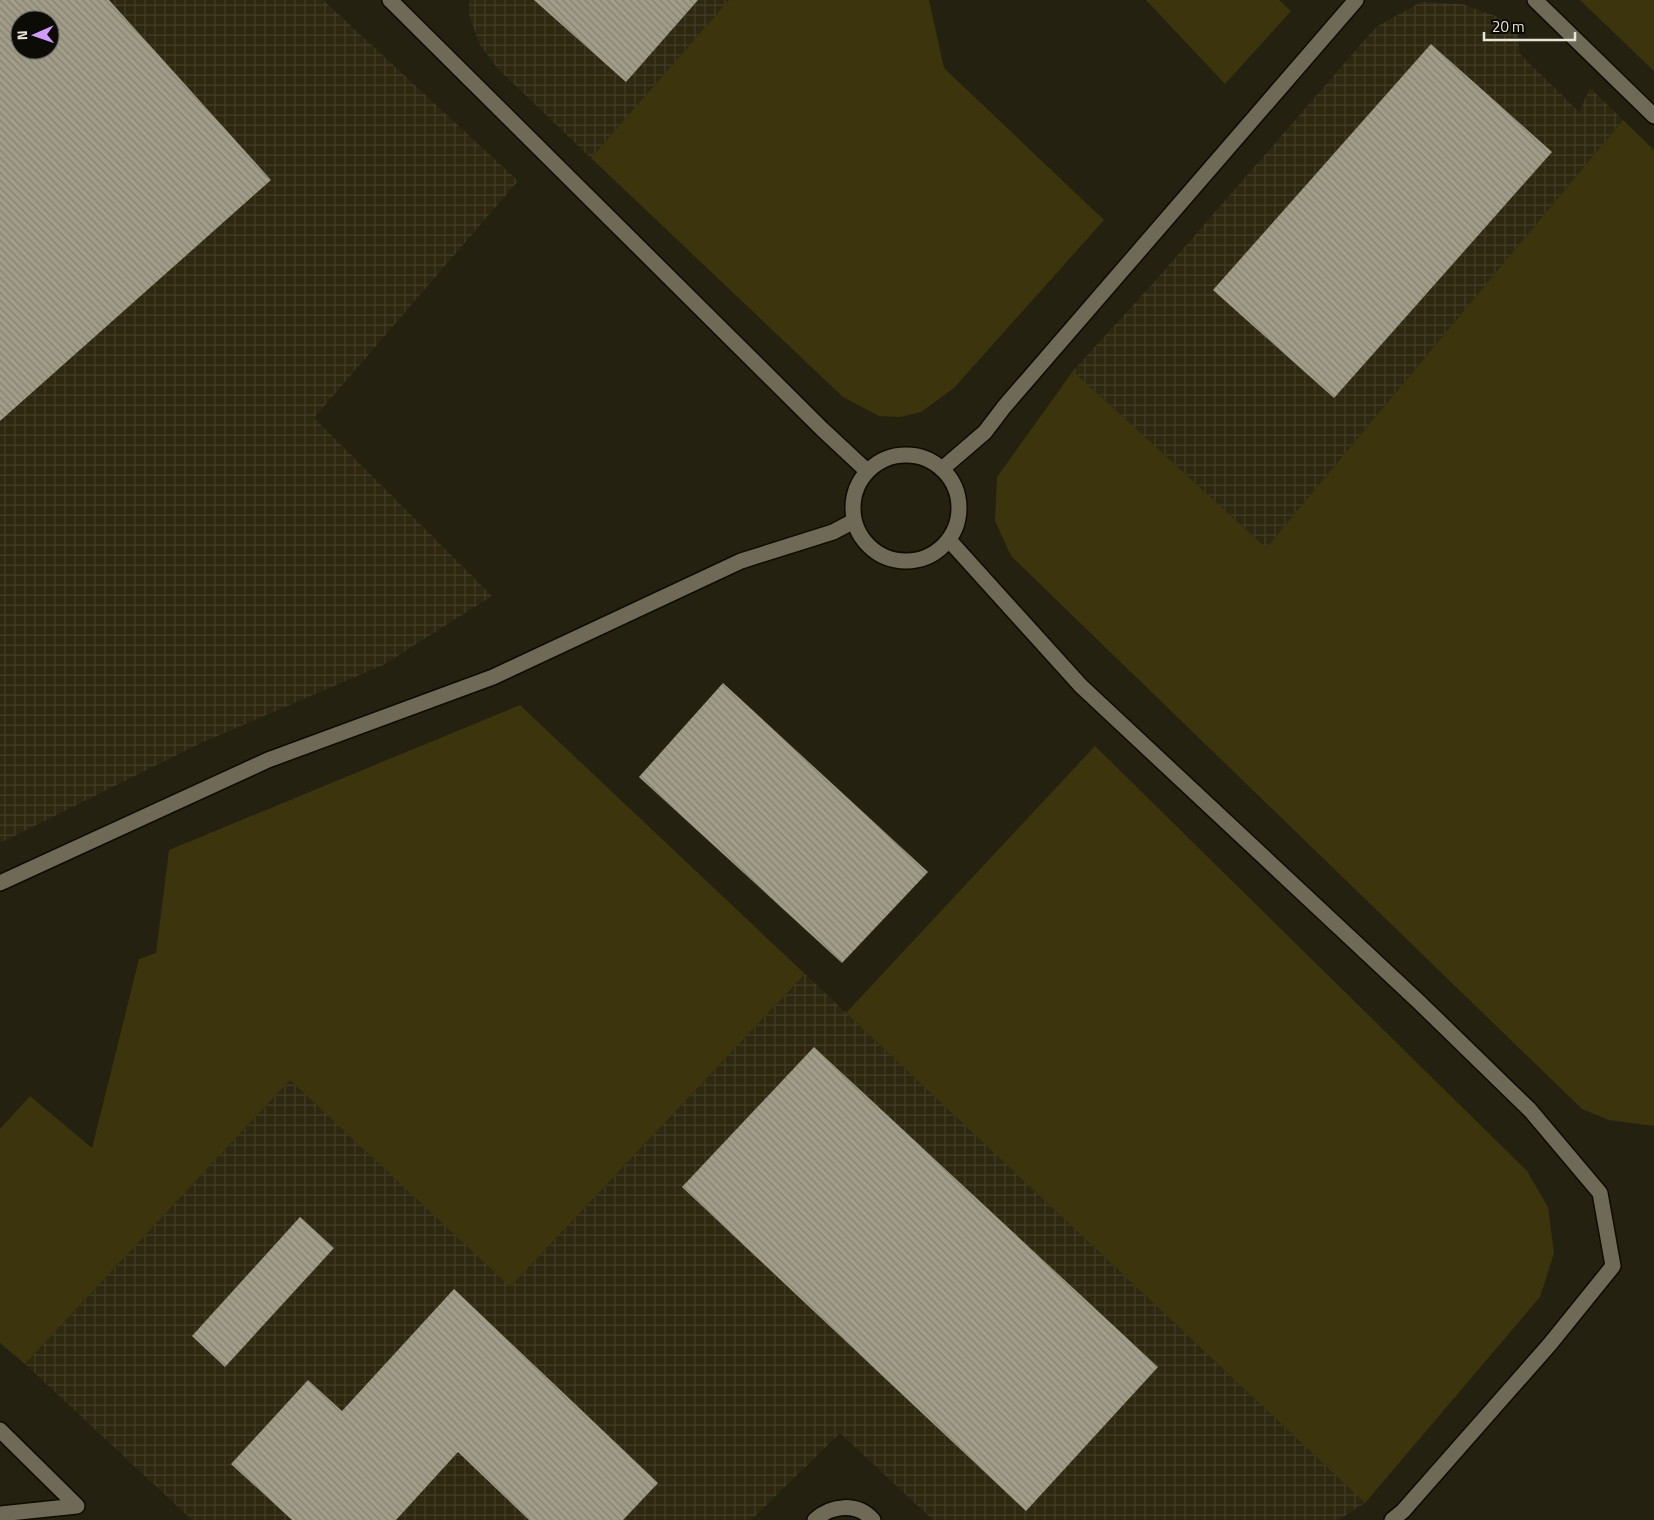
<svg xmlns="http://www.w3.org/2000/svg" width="1654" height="1520" font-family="'Titillium Web',sans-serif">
  <defs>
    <pattern id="industrial-grid" width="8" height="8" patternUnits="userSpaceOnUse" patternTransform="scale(1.25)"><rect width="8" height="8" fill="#2e2810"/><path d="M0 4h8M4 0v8" fill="none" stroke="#423d27"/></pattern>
    <pattern id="building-back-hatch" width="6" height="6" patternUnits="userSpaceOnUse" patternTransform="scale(1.25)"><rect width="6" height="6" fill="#a09c88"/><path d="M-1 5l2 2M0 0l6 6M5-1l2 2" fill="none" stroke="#858273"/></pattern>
  </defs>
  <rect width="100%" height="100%" fill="#252110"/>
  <!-- industrial -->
  <g fill="url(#industrial-grid)" fill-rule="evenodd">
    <path d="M0,0h323l195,181 -204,237 178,178 -109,69 -182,78 -201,100zM20,20h30v30h-30z"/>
    <polygon points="469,0 729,0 591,158 498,69 480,45 469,15"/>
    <polygon points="1421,2 1462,4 1517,24 1520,54 1579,112 1590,88 1623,120 1266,548 1073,371 1156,280 1376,27"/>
    <polygon points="805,974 1365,1503 1338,1520 933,1520 840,1433 751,1520 192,1520 25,1364 290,1080 511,1286"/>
  </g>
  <!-- green -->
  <g fill="#3c340c">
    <polygon points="729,0 929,0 944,68 1104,220 954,388 921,412 900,417 879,416 843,397 591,158"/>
    <polygon points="1146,0 1279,0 1291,11 1225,84"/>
    <polygon points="1580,0 1654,0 1654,71"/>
    <polygon points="1623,120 1654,150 1654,1126 1609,1120 1582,1109 1011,556 995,521 997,477 1073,371 1266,548"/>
    <polygon points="520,705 805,974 510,1287 290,1080 25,1364 0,1343 0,1129 30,1096 92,1148 139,959 156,953 169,850"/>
    <polygon points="1095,746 1527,1171 1548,1207 1554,1253 1540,1297 1365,1503 846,1013"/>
  </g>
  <!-- building -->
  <g fill="url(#building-back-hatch)" fill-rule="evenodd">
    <path d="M0,0h109l162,180 -271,241zM20,20h30v30h-30z"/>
    <polygon points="534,0 698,0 626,82"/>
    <polygon points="1431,44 1552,152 1334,398 1213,290"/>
    <polygon points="723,683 928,872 842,963 639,777"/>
    <polygon points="814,1047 1158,1367 1026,1511 682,1187"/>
    <polygon points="300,1217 334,1248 225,1367 192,1336"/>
    <polygon points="454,1289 658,1483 623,1520 529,1520 458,1452 396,1520 292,1520 231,1464 308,1380 342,1411"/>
  </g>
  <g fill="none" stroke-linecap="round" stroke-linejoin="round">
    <defs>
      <g id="minor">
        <polyline points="390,0 822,429 867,471"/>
        <polyline points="1535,0 1654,116"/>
        <circle cx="906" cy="508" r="53"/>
        <polyline points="942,469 985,432 1004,407 1356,0"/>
        <polyline points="949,540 1081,686 1419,1002 1530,1110 1600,1193 1613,1266 1550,1344 1403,1511 1392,1520"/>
        <polyline points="0,883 268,760 493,677 741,561 833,532 854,521"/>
        <polyline points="0,1430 77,1506 0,1514"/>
        <path d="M815,1520c16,-15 42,-18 58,0"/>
      </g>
    </defs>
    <!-- minor casing -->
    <use href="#minor" stroke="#0e0b00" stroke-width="18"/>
    <!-- minor -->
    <use href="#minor" stroke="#6e6a57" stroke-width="15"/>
  </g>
  <!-- north arrow -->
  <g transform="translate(35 35) rotate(268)"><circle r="24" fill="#0d0b05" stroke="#64625a"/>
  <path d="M0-4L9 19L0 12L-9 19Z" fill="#d09dff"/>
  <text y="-8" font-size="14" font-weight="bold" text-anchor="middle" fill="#e7e5da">N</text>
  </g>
  <!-- scale -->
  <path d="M1484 32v8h91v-8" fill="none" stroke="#e7e5da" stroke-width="2.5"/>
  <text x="1492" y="32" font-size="15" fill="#e7e5da" stroke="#0d0b05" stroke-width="4" paint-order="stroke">20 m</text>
</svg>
